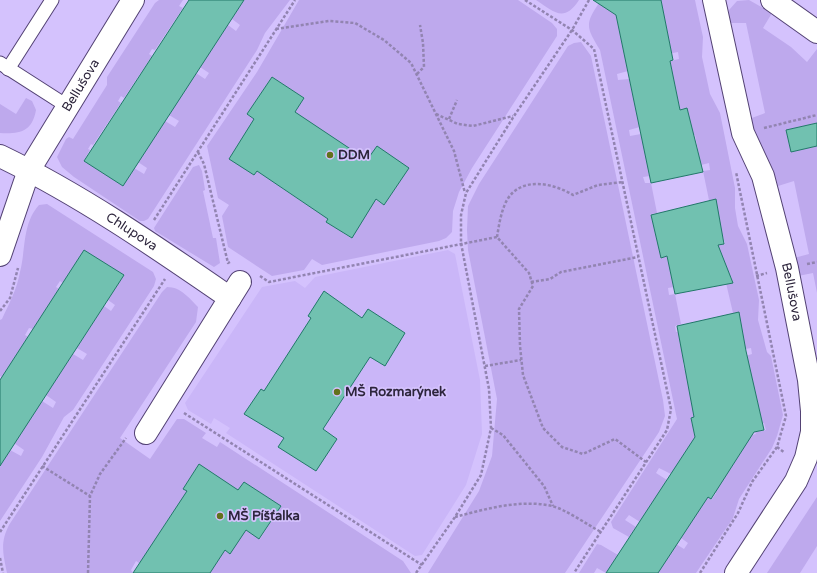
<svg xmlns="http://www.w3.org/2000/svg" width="817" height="573" font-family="'Varela Round',sans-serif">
  <rect width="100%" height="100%" fill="#d4c2fd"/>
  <!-- built -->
  <polygon fill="#cab6f8" points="448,250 455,254 480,380 482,434 466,485 422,555 415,556 226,433 230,428 214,418 211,424 188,410 185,403 262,287 295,281 305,288 315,277"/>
  <!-- green -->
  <g fill="#bea9ed" fill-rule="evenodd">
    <polygon points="159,0 183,0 179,6 183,8 155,50 152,49 149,54 152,56 124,98 121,96 118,101 121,103 93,145 91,144 88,149 90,150 84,160 123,186 134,168 144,174 147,168 138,162 165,121 175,127 179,121 169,115 196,73 205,79 209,73 200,67 228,25 236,31 240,25 232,19 244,0 290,0 265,33 257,50 148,219 144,221 140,221 74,177 62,167 57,157 66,139 69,137 73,139 107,85 107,77 155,3"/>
    <path d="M299,0h219l34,23 5,6v7l-85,132 -13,24 -6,19 -1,21 -6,6 -7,3 -117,24 -10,-6 -8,11 -32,6 -44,-29 -6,-31 7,-11 -11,-7 -11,-52 50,-74zM272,77l32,21 -9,14 72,48 42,8 -25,37 -16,-10 -7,27 -10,16 -8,-5 2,-4 -7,-5 -3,4 -8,-6 25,-38 -24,-16 -24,35 -24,-16 23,-35 -23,-16 -26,39 -8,-6 17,-44 -16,-11z"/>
    <path d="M536,0h43c-15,23 -25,12 -43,0z"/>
    <polygon points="649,0 695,0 696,5 703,37 702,57 710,94 720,113 735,188 735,208 738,226 747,244 759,300 758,320 767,352 771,356 783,415 777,436 772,448 739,499 733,518 696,573 658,573 676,544 684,549 688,543 681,538 708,496 712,499 716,493 712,491 731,468 742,451 734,439 756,434 755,432 766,430 764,423 754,425 754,386 748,388 742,357 752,354 751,348 740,350 739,312 733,313 726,283 732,282 731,276 725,277 718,245 725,243 723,237 717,239 703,171 710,170 709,163 701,165 695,135 685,136 689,115 687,108 680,109 670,61 679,59 678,52 668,54"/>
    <polygon points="749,0 772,13 763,28 791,47 807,62 817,49 817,123 786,130 791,152 817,146 817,293 813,273 798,276 794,258 809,254 794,181 778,186 773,170 760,154 749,119 765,113 746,23 729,23 729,10 737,1"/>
    <path d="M599,3l17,12 12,56 -11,3 1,6 11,-1 11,48 -11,3 1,6 11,-2 9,42 -7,1 2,6h6l6,30 -6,1 10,43h6l7,30 -6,1 1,7 6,-1 6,30 -6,2 1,6 7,-1 5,30 -5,1 1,7 6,-1 1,32 1,6 8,9 -9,3 1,6 11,1 -32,49 -12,-6 -3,5 11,7 -27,42 -11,-7 -4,5 11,7 -7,10 -16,-9 -2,-6 66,-103 -77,-369c-13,-22 -16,-25 -1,-47z"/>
    <polygon points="581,42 591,56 663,400 665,416 659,432 565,573 428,573 479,491 492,456 497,399 468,250 467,230 468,206 479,184 568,46 574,43"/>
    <path d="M26,98l6,3 4,9c-4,22 -16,24 -36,23v-29l16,10z"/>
    <polygon points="199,165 202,171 205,190 203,191 213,238 216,238 220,263 214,267 155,231 154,228 193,167"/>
    <path d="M47,204l106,68 3,7 -2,7 -81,124 -9,7 -22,40 -42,64v-55l10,-16 11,6 3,-6 -10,-7 28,-42 11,7 3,-6 -10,-7 27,-41 10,6 4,-6 -10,-6 27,-42 7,5 4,-6 -7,-5 16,-25 -40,-25 -21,33 -3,-2 -4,6 3,2 -26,40 -4,-1 -4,7 3,2 -26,40 -2,-1v-56l2,-1c7,-15 15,-30 18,-47 6,-23 2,-48 19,-67z"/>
    <path d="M167,287c14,0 22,11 31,20l-2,15 -76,116 30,21 27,-40h7l22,14 -4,5 15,9 3,-5 183,119 8,12h-201l15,-23 5,3 16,-23 14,9 21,-33 -37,-24 -11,16 -22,-15 5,-8 -17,-11 -16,25 39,25 -15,24 -36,-23 -16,25 -1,33 -18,-12 -5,9 2,3h-126c-4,-20 -7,-30 2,-48l153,-233z"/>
    <polygon points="817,497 817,546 800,573 767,573"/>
    <polygon points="597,544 601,545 618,555 606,573 597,568 594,573 579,573"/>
  </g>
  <!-- building -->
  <g fill="#71c1b0" stroke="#227869">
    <polygon points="189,0 244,0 123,186 84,161"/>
    <polygon points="593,0 661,0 673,60 670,61 680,110 687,108 703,172 651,183 616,15"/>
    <polygon points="272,77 304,98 295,112 367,160 377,146 409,168 384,205 376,199 352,238 326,222 328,219 257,171 254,175 229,159 254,119 247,114"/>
    <polygon points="817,123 817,146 791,152 786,130"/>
    <polygon points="716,199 724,244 718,245 733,283 675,294 667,256 661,258 651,215"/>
    <polygon points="84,250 124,275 0,466 0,380"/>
    <polygon points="324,291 362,318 368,309 405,333 385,366 370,357 323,429 337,439 316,471 278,447 284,438 244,414 261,389 264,391 311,318 308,316"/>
    <polygon points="739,312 746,351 764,430 754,432 711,499 708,497 658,573 606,573 695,437 691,418 694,417 677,326"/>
    <polygon points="199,464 238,490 244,482 281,506 259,539 246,530 230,554 225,550 210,573 133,573 187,491 183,489"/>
  </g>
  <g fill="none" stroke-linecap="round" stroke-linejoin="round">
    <defs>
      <g id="service">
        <polyline points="0,63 67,106"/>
        <polyline points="8,69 52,0"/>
      </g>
      <g id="minor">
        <path id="s1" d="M714,0l29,133 20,43 24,92 22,112 3,31v21l-6,26 -10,23 -60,92"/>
        <polyline points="772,0 817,32"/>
        <path id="s2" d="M0,156c81,39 156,91 230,142l-84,135"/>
        <path id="s3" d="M0,255l29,-85 104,-170"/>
        <polyline points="230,298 240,282"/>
      </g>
    </defs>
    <!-- service casing -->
    <use href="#service" stroke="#534274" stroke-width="15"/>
    <!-- minor casing -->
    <use href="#minor" stroke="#534274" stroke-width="24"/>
    <!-- path -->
    <g stroke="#9284b1" stroke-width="2.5" stroke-dasharray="3 2" stroke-linecap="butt">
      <polyline points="525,0 572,30 594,49 671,409 667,430 574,573"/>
      <polyline points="276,29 329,21 355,23 384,40 411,63 454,151 465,193"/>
      <polyline points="417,74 424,67 423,43 420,25"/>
      <polyline points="436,114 458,124 473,126 513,116"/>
      <polyline points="449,119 457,100"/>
      <polyline points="764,128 817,115"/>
      <polyline points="198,152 204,164 228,263 230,262"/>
      <polyline points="154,220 295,0"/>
      <path d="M497,237c2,-12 4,-26 10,-37 14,-24 46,-17 66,-5l25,-10 25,-3"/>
      <polyline points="807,264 817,262"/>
      <polyline points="260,276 269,282 497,237 529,273 533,286 519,309 520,346 523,375 543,428 562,447 583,454 615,439 646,462"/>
      <polyline points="756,276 767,273"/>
      <polyline points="531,282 550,279 561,272 638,257"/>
      <polyline points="0,311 10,298 18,268"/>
      <polyline points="485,366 521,360"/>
      <polyline points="184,413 422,565"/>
      <polyline points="491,428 503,435 544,486 553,506"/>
      <polyline points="777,447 785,453"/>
      <polyline points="42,466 90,496"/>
      <path d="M455,517c30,-8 66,-18 97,-11 13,3 36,19 49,26"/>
      <polyline points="0,532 165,279"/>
      <polyline points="0,558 3,573"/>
      <polyline points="88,573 90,496 100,474 126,438"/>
      <polyline points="416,573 455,517 481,475 491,428 489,389 461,243 461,215 466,193 514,116 572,30 589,0"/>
      <polyline points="700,573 738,513 752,482 777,447 786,416 736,172"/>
    </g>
    <!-- service -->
    <use href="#service" stroke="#fff" stroke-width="13"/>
    <!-- minor -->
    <use href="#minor" stroke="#fff" stroke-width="22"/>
  </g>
  <!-- markers -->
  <g fill="#63711c" stroke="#d4c2fd" stroke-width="1.5">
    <circle cx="330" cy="155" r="4"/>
    <circle cx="337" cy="392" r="4"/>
    <circle cx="220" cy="516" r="4"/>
  </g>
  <g text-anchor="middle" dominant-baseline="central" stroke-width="3.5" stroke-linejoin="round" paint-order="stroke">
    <!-- street labels -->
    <g font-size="13" fill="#2d253c" stroke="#d4c2fd">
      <text stroke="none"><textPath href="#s3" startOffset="189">Bellušova</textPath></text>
      <text stroke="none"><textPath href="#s2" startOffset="152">Chlupova</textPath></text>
      <text stroke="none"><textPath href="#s1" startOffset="303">Bellušova</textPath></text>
    </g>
    <!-- poi labels -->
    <g font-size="13" font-weight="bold" fill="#2d253c" stroke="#d4c2fd" text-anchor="start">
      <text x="338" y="155">DDM</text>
      <text x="345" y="392">MŠ Rozmarýnek</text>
      <text x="228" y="516">MŠ Píšťalka</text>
    </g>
  </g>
</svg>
